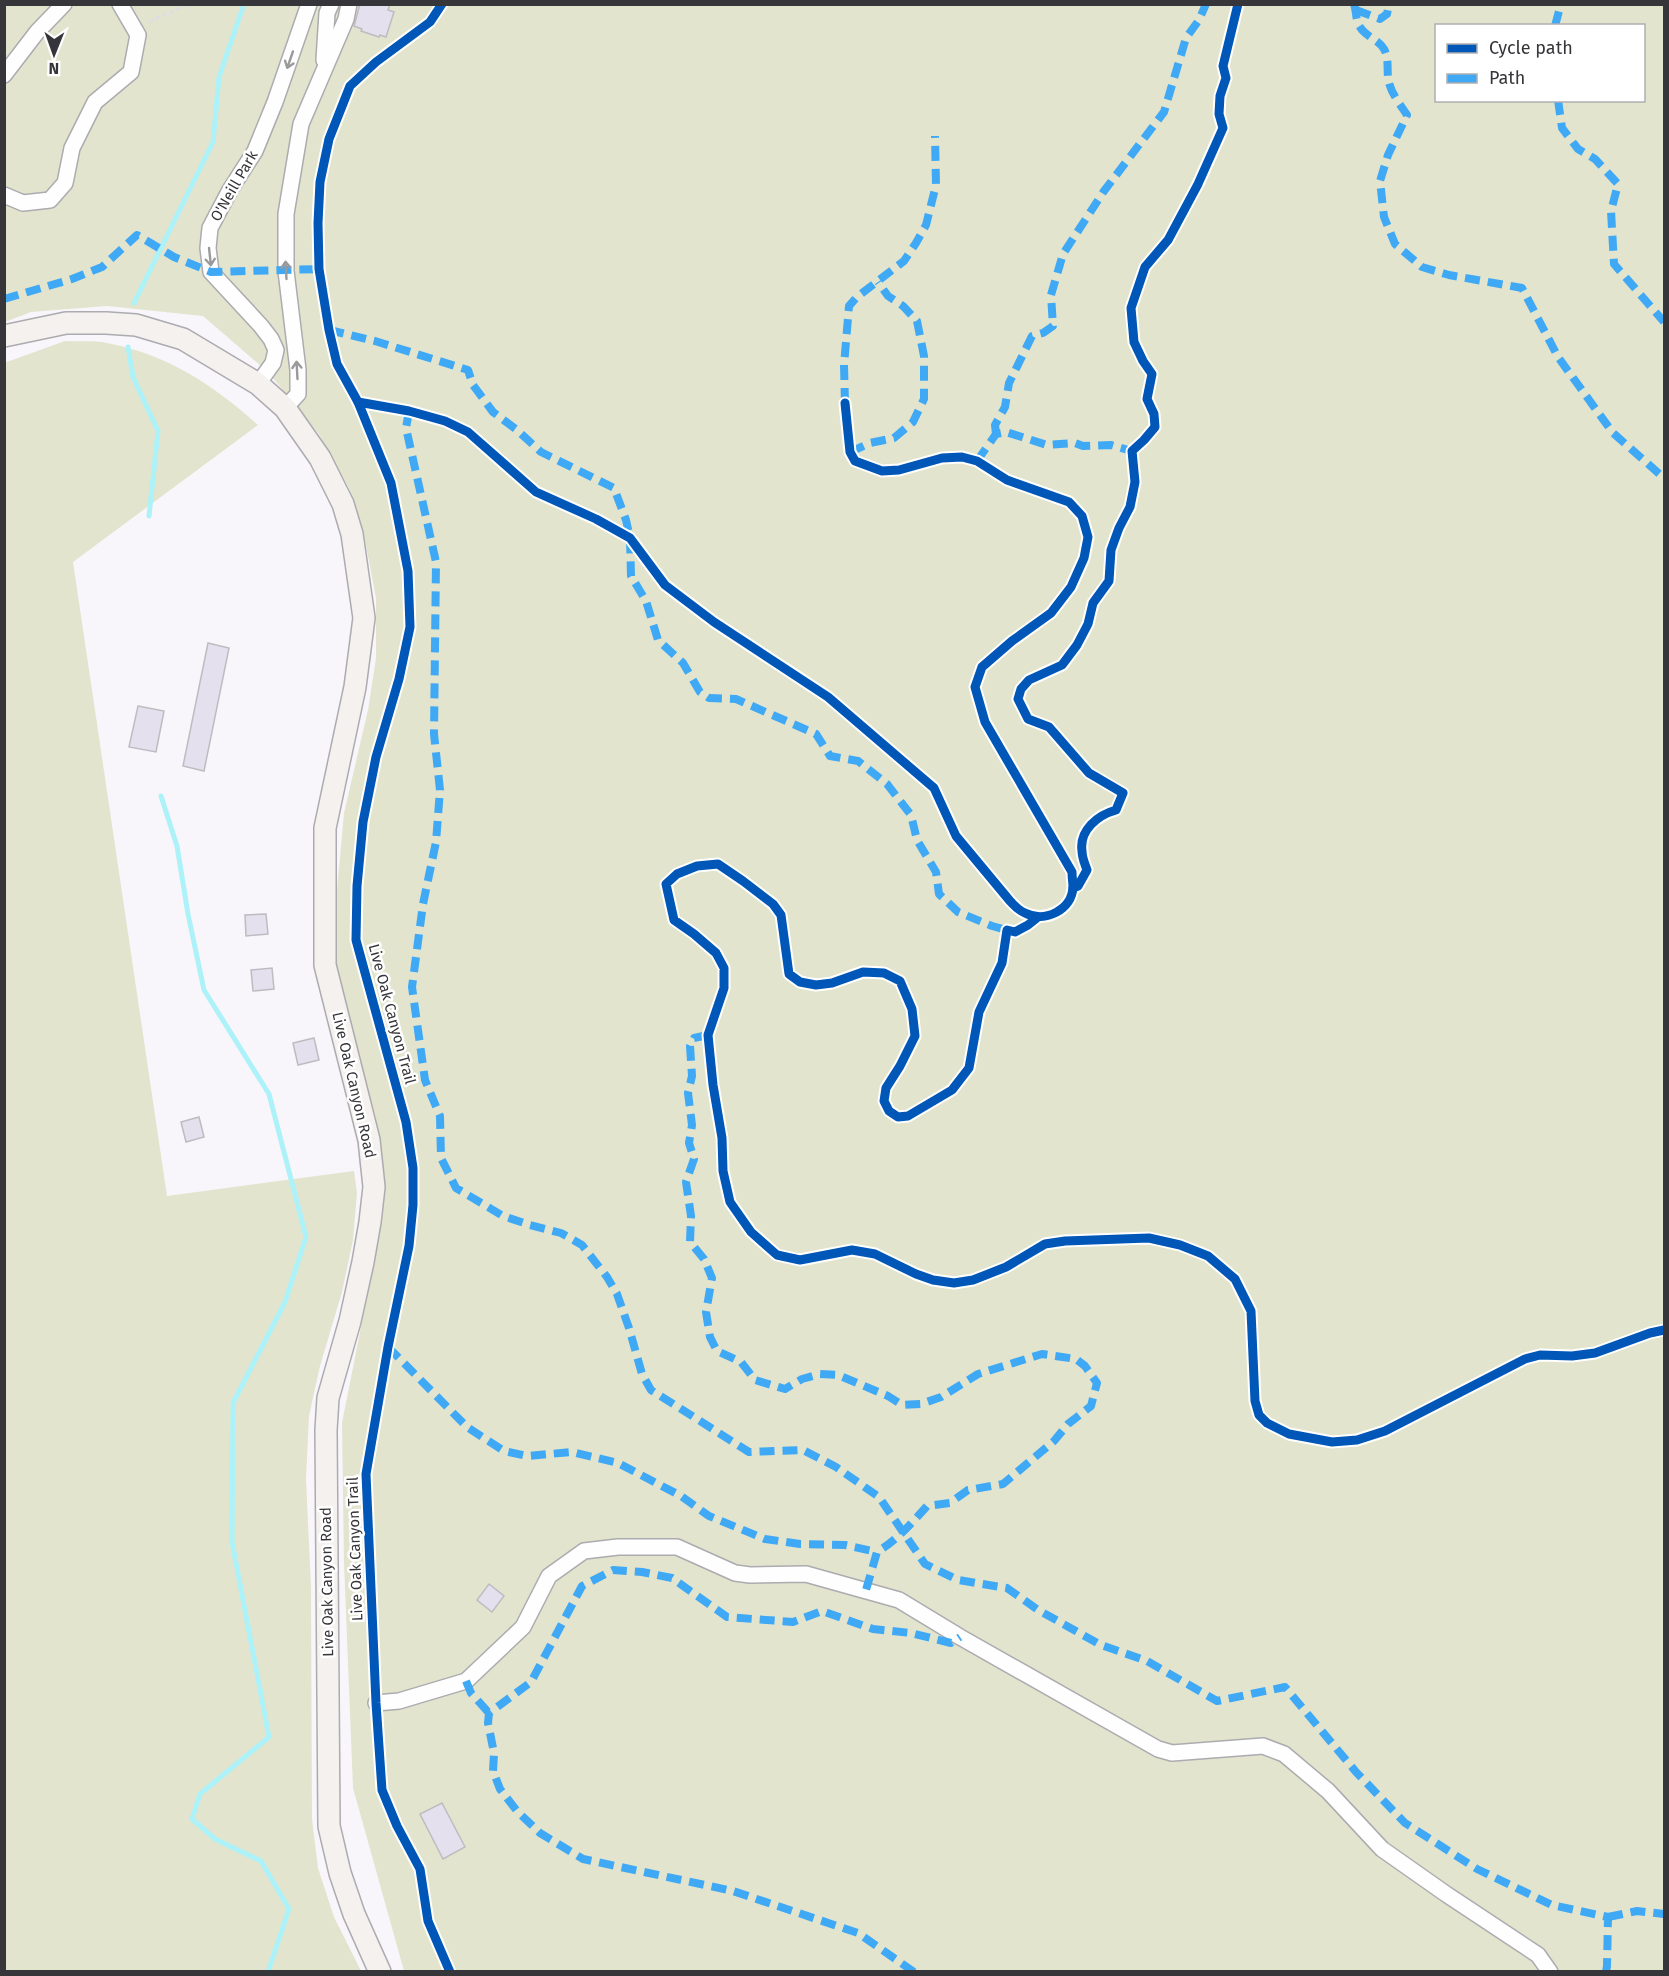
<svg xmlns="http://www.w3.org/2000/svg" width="1669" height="1976" font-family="'Fira Sans',sans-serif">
  <rect width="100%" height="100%" fill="#f8f6fb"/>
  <!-- green -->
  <g fill="#e2e4ce" fill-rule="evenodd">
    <path d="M5,5h1659v1966h-1260l-51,-183 -9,-225 -2,-140 37,-187 -3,-118 -41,-143 -2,-40 11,-122 24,-103 8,-52v-60l-12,-63 -15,-47 -31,-55 -50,-61 -65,-56 -96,-10 -76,6 -26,10zM1436,26h208v74h-208z"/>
    <path d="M65,341c14,1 29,-1 42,2 59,11 107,42 151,82l-185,137 94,634 187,-25 3,22 -4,47 -11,52 -22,74 -11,50 -3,63 5,109 1,231 6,49 16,49 27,54h-356l-1,-1608z"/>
  </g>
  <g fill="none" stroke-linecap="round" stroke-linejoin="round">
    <!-- stream -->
    <g stroke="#acf2f8" stroke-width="5">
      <polyline points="134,303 213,142 219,77 244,4"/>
      <polyline points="128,347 133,377 158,431 149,516"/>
      <polyline points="161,796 177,846 188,914 204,990 269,1094 306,1237 285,1302 233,1403 232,1542 269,1737 200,1794 192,1819 215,1839 261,1861 289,1909 268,1972"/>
    </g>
  </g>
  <!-- building -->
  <g fill="#e5e0ed" stroke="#bebcc1" stroke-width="1.5">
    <polygon points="360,4 390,4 388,10 394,12 386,37 380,35 379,37 361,31 362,29 354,26"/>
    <polygon points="208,643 229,648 204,771 183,766"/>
    <polygon points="138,706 164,711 156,752 129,747"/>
    <polygon points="266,914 268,934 246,936 245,915"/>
    <polygon points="272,968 274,989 253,991 251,970"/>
    <polygon points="314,1038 319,1060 298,1065 293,1043"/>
    <polygon points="199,1117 204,1137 186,1142 181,1122"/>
    <polygon points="489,1584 504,1596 492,1612 477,1600"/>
    <polygon points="442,1803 465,1847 443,1859 420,1814"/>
  </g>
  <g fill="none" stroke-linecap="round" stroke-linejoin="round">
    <defs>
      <g id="lane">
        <polyline points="442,4 430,22 376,62 350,86 329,139 320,182 318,223 319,269 329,330 337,364 358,402 391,483 408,571 410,627 399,679 376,757 363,822 357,886 356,940 406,1122 413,1168 413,1205 409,1246 388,1347 366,1474 376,1703 382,1790 397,1826 420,1869 428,1921 450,1972"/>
        <path d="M358,402l51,9 36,10 23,11 68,60 60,27 34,19 35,47 49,37 114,75 106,91 22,48 54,65c5,5 9,10 15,12 20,10 47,-3 48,-26 0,-4 -1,-10 -1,-15l-87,-150 -10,-35 7,-20 30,-26 39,-28 20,-26 13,-29 4,-21 -6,-21 -13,-14 -62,-22 -30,-19 -15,-4 -20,1 -43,12 -17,1 -27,-10 -5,-9 -5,-49"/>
      </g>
      <g id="street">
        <polyline points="324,60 327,13 331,4"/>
        <polyline points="4,75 37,32 64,4"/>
        <polyline points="4,195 23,203 50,200 65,183 72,148 95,102 131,72 138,35 120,4"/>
        <polyline points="258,384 273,363 276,350 271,339 261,326 211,272 208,248 210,228 230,190 255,151 275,102 309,4"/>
        <polyline points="285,408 298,394 298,370 286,271 286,214 301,124 346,19 349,4"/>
        <polyline points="376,1703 399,1701 466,1681 523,1627 549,1576 584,1551 618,1547 677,1547 735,1573 750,1575 806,1574 899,1600 960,1637 1158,1749 1172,1753 1263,1746 1284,1754 1328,1791 1382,1849 1446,1894 1538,1955 1550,1972"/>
      </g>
      <polyline id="secondary" points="4,336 66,323 106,323 136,325 183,339 258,384 285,408 320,458 343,504 352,534 364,618 355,687 325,828 325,965 369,1140 374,1187 370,1222 363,1262 350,1321 328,1398 326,1430 329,1826 340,1873 354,1914 380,1972"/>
    </defs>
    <!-- lane casing -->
    <use href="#lane" stroke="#acabaf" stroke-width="10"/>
    <!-- street casing -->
    <use href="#street" stroke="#acabaf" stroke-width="18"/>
    <!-- secondary casing -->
    <use href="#secondary" stroke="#acabaf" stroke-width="24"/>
    <!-- path -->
    <polyline stroke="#dedee0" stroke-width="3" stroke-dasharray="4.5 3" stroke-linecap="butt" points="149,22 188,4"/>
    <!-- lane -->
    <use href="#lane" stroke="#fefefe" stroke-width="8"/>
    <!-- street -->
    <use href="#street" stroke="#fefefe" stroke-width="15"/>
    <!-- secondary -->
    <use href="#secondary" stroke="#f4f1ee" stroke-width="21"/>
    <!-- quiet -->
    <g stroke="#3fa9f5" stroke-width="8" stroke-dasharray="15 8" stroke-linecap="butt">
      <path d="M1354,4c3,8 1,16 6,23 5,9 19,13 24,22 5,9 3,19 4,28 1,14 12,27 19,38l-19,40 -8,26 4,36 11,27 27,23 27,8 73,13 36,69 55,76 51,45"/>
      <polyline points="1356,10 1380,19 1387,14 1389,4"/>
      <polyline points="1555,26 1559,11 1559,4"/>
      <polyline points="1558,100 1562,128 1578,149 1595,159 1618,184 1611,211 1614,264 1664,322"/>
      <polyline points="4,299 72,279 102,267 137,235 174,257 211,272 319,269"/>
      <polyline points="329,330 375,341 468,370 473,385 493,412 517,430 541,452 614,488 626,520 630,538 631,576 646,601 658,640 683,663 700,692 709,698 736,699 816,734 830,756 858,761 887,784 911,815 917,840 936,872 939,894 958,912 992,926 1007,930"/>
      <polyline points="845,403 844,365 849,306 857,297 904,261 916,243 926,225 936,185 935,136"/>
      <polyline points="409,411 406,428 436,562 434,734 440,790 436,842 423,904 412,987 425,1080 440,1116 441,1158 456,1188 503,1216 530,1225 561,1233 582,1245 607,1277 617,1294 629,1328 642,1374 651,1390 749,1452 803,1450 836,1467 879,1497 925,1564 958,1580 1007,1588 1038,1610 1101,1645 1147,1661 1217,1701 1285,1687 1356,1772 1405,1823 1477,1869 1552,1905 1608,1917 1607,1966 1606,1972"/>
      <polyline points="996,434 995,425 1005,407 1009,383 1032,336 1043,333 1053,326 1051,295 1063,254 1104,191 1164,112 1186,38 1199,20 1206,4"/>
      <polyline points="850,452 870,443 894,438 913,422 924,399 924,356 917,321 903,306 888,296 878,282"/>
      <polyline points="977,461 996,434 1006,432 1047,445 1075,443 1083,446 1111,445 1132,451"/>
      <path d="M708,1035l-14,3 -4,8 2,30 -4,17 4,32 -3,18 5,16 -8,23 5,34 -1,26 14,17 8,19 -6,34 4,25 7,14 24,11 14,18 30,9 17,-10 18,-5 18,1 50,21 14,9 19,-1 20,-7 37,-23 64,-20 34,5 9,7 12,17 -6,23 -23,18 -14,17 -51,43 -35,6 -18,13 -23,3c-16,18 -30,34 -50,46l-11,38"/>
      <polyline points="388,1347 467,1427 504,1451 527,1456 572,1452 618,1463 681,1496 709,1516 765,1539 800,1544 845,1545 877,1552"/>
      <polyline points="466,1681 471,1693 489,1713"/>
      <polyline points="1608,1917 1637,1911 1664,1914"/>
      <polyline points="914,1972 858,1933 733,1891 583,1859 540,1833 517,1811 500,1789 493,1771 494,1753 488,1723 489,1713 531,1682 582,1586 613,1570 642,1572 672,1578 727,1617 793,1622 822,1611 873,1629 911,1633 951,1643 960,1637"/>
    </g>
    <defs>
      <g id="cycleway">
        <polyline points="442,4 430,22 376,62 350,86 329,139 320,182 318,223 319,269 329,330 337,364 358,402 391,483 408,571 410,627 399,679 376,757 363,822 357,886 356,940 406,1122 413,1168 413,1205 409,1246 388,1347 366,1474 376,1703 382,1790 397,1826 420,1869 428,1921 450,1972"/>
        <path d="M358,402l51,9 36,10 23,11 68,60 60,27 34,19 35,47 49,37 114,75 106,91 22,48 54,65c5,5 9,10 15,12 20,10 47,-3 48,-26 0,-4 -1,-10 -1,-15l-87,-150 -10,-35 7,-20 30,-26 39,-28 20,-26 13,-29 4,-21 -6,-21 -13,-14 -62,-22 -30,-19 -15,-4 -20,1 -43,12 -17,1 -27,-10 -5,-9 -5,-49"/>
        <path d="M1073,888l5,-2 9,-16c-2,-6 -5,-12 -5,-19 -3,-21 16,-36 34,-41l7,-17 -34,-20 -40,-46 -21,-8 -10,-20 3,-10 8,-9 33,-15 15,-20 11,-21 5,-21 16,-22 2,-31 8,-22 11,-21 5,-25 -3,-31 12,-11 11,-13 -1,-13 -7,-15 5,-25 -9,-13 -9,-19 -3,-34 14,-41 23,-27 30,-56 25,-56 -4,-14 1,-18 6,-18 -3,-12 15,-62"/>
        <polyline points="1038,917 1028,925 1015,932 1007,930 1002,963 979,1012 969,1068 952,1090 908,1116 898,1117 889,1111 884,1101 886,1088 900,1066 915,1036 912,1009 900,981 884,973 863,972 832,983 816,985 800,982 789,974 781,915 773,904 743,881 718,864 697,866 677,874 666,884 674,920 694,934 716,953 724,968 724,988 708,1035 713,1085 722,1138 723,1171 730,1202 751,1232 777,1255 800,1260 852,1250 875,1254 916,1274 933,1280 954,1283 973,1280 1006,1267 1045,1244 1065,1241 1149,1238 1180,1245 1208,1256 1235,1279 1251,1311 1255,1401 1259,1415 1267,1423 1289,1434 1332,1442 1357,1440 1385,1431 1525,1359 1540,1355 1572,1356 1595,1353 1650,1333 1664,1330"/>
      </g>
    </defs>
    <!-- cycleway casing -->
    <use href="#cycleway" stroke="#fff" stroke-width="13"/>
    <!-- cycleway -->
    <use href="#cycleway" stroke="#0057b8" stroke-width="9"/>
  </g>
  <!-- one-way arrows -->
  <defs><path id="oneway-shaft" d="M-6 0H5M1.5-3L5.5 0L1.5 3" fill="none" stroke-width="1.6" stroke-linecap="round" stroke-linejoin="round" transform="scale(1.5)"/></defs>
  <g stroke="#9a9a9c">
    <use href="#oneway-shaft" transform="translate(290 60) rotate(109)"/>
    <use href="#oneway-shaft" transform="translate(210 257) rotate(84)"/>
    <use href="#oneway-shaft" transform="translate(286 270) rotate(-93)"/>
    <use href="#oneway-shaft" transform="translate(297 370) rotate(-93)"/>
  </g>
  <g text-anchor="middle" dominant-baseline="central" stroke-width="5" stroke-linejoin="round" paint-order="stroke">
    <!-- street labels -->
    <g font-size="15" fill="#363539" stroke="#fff">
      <text transform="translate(234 186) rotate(-60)">O'Neill Park</text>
      <text transform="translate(392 1014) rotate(75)">Live Oak Canyon Trail</text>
      <text transform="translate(354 1085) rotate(77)">Live Oak Canyon Road</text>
      <text transform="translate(355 1549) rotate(-92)">Live Oak Canyon Trail</text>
      <text transform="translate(327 1582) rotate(-91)">Live Oak Canyon Road</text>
    </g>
  </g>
  <!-- border -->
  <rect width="1669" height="1976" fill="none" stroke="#363539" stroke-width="12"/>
  <!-- legend -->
  <rect x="1435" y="24" width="210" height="78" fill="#ffffff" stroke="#afaeb0" stroke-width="1.5"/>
  <rect x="1447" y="44" width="30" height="9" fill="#0057b8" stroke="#afaeb0" stroke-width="1.5"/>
  <text x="1489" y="54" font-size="18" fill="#363539">Cycle path</text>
  <rect x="1447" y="74" width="30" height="9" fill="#3fa9f5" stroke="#afaeb0" stroke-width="1.5"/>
  <text x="1489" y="84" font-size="18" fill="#363539">Path</text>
  <!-- north arrow -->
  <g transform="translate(54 54) rotate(181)" stroke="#ffffff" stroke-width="4.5" paint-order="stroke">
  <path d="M0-4.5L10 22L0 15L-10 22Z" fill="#363539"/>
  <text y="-9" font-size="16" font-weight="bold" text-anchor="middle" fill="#363539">N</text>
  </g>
</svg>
